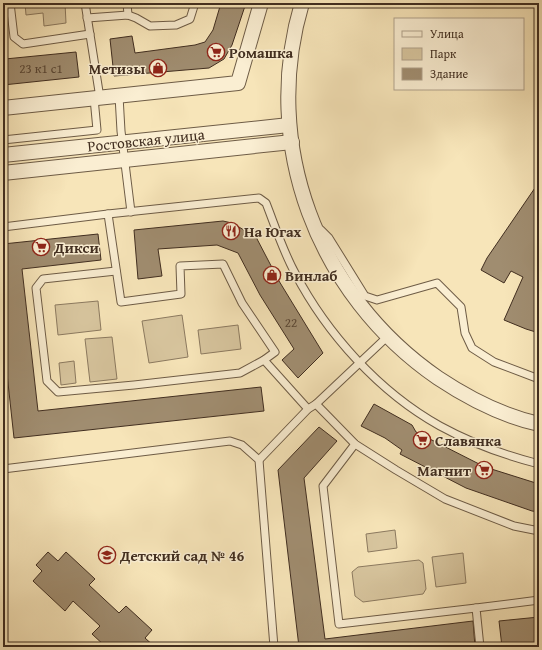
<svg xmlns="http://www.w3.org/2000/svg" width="542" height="650" font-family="'Gentium Book Plus',serif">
  <rect width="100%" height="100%" fill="#f7e5b9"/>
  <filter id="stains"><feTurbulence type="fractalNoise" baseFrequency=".005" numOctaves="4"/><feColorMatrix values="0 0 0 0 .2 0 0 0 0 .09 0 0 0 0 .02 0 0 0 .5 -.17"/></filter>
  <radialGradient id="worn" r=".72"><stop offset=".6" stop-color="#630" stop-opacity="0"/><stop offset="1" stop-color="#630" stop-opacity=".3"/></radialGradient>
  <!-- green -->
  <g fill="#d8c69f" stroke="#8c7a60">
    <polygon points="25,3 65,3 66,23 44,26 43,13 26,15"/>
    <polygon points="98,301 101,330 58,335 55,305"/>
    <polygon points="182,315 188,357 149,363 142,321"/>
    <polygon points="238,325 241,349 201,354 198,330"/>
    <polygon points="112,337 117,379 90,382 85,339"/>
    <polygon points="74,361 76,383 61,385 59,363"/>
    <polygon points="395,530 397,548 368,552 366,534"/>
    <polygon points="463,553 466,583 436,587 432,557"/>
    <polygon points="419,560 423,563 426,589 423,594 363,602 355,596 352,572 358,567"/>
  </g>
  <!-- building -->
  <g fill="#a08d70" stroke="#412e20">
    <polygon points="221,3 246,3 232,45 224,59 209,68 114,76 110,39 132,36 135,53 195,45 205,42 213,30"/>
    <polygon points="3,45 5,59 76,52 79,77 3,85"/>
    <polygon points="539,182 539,333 526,329 504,320 523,277 511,271 504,283 481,270 487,258"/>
    <polygon points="223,221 232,223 256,237 279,281 323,353 298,378 282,360 294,349 260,295 238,253 217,245 158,249 162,276 138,279 134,230"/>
    <polygon points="98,234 101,260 22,269 38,411 261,387 264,411 14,438 3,337 3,244"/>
    <polygon points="374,404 412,425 416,432 485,467 539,484 539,512 532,511 466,488 400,454 402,450 385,438 361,426"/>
    <polygon points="319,427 337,441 304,478 325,639 473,621 475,647 299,647 278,470"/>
    <polygon points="48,552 58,561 66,552 95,579 89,585 119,613 126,606 152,630 145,638 155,647 106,647 92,634 100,626 73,601 65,611 33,581 42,571 36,565"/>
    <polygon points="539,617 539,643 502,647 499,621"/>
  </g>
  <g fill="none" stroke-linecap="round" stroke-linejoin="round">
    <defs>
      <g id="lane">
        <polyline points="10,3 14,37 23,44 90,34"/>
        <polyline points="85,3 100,98"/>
        <polyline points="127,3 128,15"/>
        <polyline points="87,18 128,15 136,18 150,26 176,25 190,19 195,3"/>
        <polyline points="119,96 121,131 131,212"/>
        <polyline points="3,140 97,130 94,98"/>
        <polyline points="108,214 121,302 181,294 180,266 223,264 242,303 275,352 264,360 308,409"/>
        <path d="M3,227l105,-13 151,-16 7,5c9,23 17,48 29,70 32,61 84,119 145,153 31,17 64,29 99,38"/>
        <polyline points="321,230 329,238 365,296 377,300 437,283 461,307 465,333 472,348 494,362 539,379"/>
        <polyline points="116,271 43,279 36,288 47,381 58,392 134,385 240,373 264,360"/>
        <polyline points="316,404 355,444 396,470 445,499 514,526 539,531"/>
        <polyline points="355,444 323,486 339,624 476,608"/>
        <polyline points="259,460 308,409 316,404 387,337"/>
        <polyline points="3,469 230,441 242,445 259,460 274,647"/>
        <polyline points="480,647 476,608 539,600"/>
      </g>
      <g id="street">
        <path d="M302,3c-42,141 15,292 136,375 30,20 65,38 101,46"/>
        <polyline points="3,108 238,83 261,3"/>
        <polyline points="3,155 289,125"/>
        <polyline points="3,173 292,142"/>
      </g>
    </defs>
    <!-- lane casing -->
    <use href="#lane" stroke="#6e5c46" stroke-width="9"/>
    <!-- street casing -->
    <use href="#street" stroke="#6e5c46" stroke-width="16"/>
    <!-- lane -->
    <use href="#lane" stroke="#faeed2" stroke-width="7"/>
    <!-- street -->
    <use href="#street" stroke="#faeed2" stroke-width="14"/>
  </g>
  <!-- icons -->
  <defs>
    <symbol id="supermarket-ring" viewBox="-11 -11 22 22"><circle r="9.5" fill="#faeed2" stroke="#8f2418" stroke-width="1.5"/><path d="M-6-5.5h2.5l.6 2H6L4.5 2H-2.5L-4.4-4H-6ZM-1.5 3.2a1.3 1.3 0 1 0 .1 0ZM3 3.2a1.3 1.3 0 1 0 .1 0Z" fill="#8f2418"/></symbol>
    <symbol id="shop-ring" viewBox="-11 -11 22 22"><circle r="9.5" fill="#faeed2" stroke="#8f2418" stroke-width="1.5"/><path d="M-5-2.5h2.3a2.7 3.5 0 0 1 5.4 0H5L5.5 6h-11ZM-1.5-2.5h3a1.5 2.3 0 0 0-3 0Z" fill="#8f2418"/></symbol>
    <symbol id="restaurant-ring" viewBox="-11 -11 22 22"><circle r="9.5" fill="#faeed2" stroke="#8f2418" stroke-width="1.5"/><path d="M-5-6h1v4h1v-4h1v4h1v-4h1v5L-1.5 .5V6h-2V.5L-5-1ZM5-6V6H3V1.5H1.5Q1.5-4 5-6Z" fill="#8f2418"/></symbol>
    <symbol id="school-ring" viewBox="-11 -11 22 22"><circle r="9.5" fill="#faeed2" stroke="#8f2418" stroke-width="1.5"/><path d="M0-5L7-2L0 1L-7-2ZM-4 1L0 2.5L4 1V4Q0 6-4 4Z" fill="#8f2418"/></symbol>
  </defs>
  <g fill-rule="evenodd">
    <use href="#supermarket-ring" x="206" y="42" width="20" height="20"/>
    <use href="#shop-ring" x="148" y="58" width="20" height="20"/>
    <use href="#restaurant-ring" x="221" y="221" width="20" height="20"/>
    <use href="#supermarket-ring" x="31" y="237" width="20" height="20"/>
    <use href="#shop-ring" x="262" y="265" width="20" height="20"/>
    <use href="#supermarket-ring" x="412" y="430" width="20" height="20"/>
    <use href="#supermarket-ring" x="474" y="460" width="20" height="20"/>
    <use href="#school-ring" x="97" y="545" width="20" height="20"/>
  </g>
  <g text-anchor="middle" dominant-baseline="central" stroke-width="3" stroke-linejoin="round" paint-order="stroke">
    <!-- number labels -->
    <g font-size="13" fill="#594634">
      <text x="41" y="68">23 к1 с1</text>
      <text x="291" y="322">22</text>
    </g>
    <!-- poi labels -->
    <g font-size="15" font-weight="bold" fill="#412e20" stroke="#faeed2" text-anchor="start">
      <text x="229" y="52">Ромашка</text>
      <text x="145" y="68" text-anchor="end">Метизы</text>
      <text x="244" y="231">На Югах</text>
      <text x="54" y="247">Дикси</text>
      <text x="285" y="275">Винлаб</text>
      <text x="435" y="440">Славянка</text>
      <text x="471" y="470" text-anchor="end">Магнит</text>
      <text x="120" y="555">Детский сад № 46</text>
    </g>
    <!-- street labels -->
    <g font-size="15" fill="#412e20" stroke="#faeed2">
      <text transform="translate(146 140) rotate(-6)">Ростовская улица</text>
    </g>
  </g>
  <!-- margin -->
  <rect width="542" height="650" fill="none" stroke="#f7e5b9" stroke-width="16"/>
  <rect x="4" y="4" width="534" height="642" fill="none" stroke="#412e20" stroke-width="2"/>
  <rect x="8" y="8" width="526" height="634" fill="none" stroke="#412e20"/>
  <!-- legend -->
  <rect x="394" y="18" width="130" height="72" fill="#faeed2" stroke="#b0a18b"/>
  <rect x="402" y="31" width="20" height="6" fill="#faeed2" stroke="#b0a18b"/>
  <text x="430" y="38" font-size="12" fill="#412e20">Улица</text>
  <rect x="402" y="48" width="20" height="12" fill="#d8c69f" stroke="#b0a18b"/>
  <text x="430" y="58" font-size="12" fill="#412e20">Парк</text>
  <rect x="402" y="68" width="20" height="12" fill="#a08d70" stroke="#b0a18b"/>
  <text x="430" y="78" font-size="12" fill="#412e20">Здание</text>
  <rect width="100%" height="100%" filter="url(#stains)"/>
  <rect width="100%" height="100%" fill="url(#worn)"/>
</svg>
